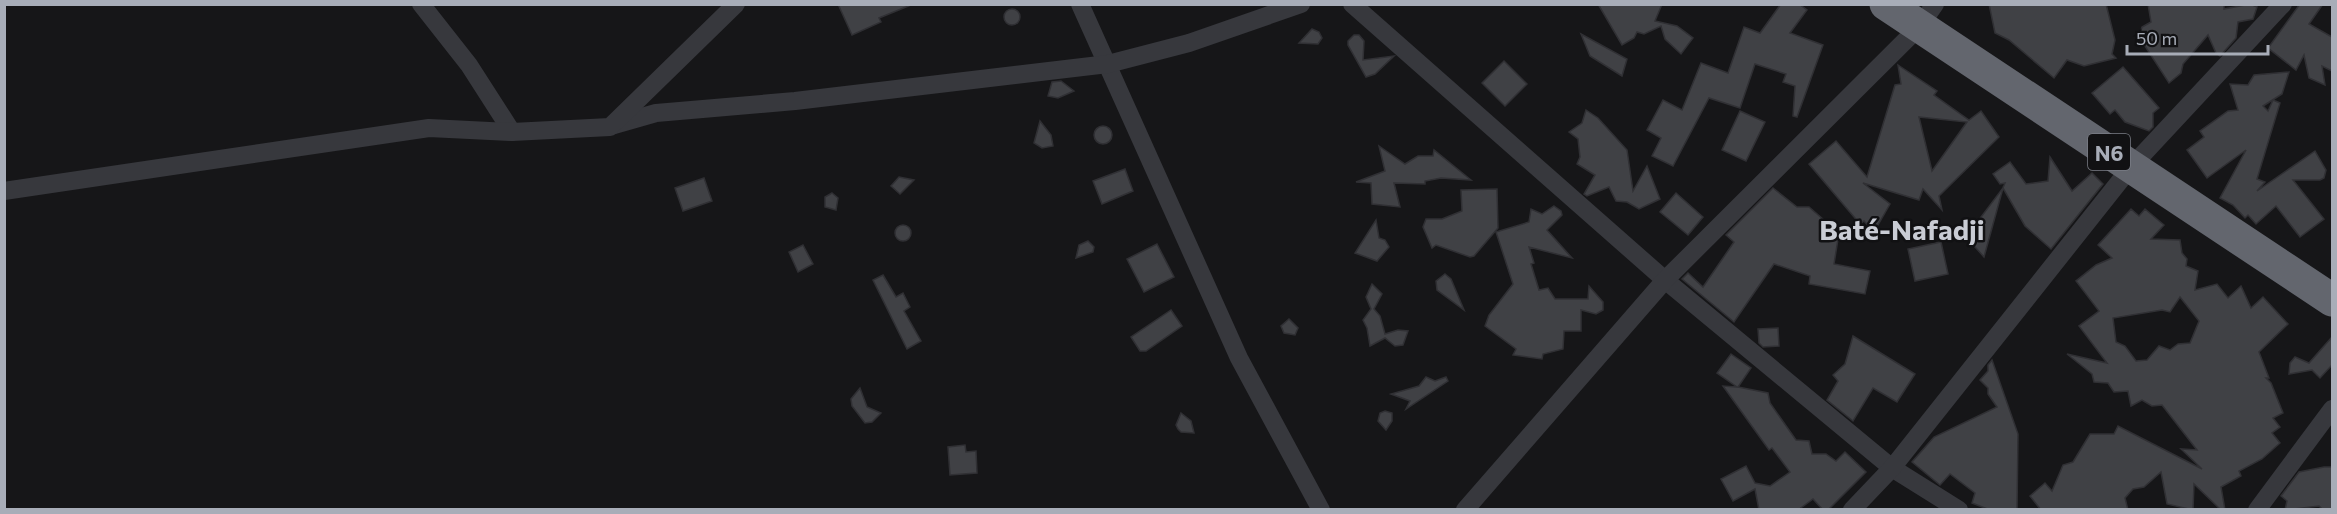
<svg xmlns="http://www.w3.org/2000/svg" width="2337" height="514" font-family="Commissioner,sans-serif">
  <rect width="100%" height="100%" fill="#161618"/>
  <!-- building -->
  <g fill="#404145" stroke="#303034" stroke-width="1.5" fill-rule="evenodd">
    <polygon points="838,4 911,4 911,5 879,18 881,22 852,35"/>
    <polygon points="1598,4 1662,4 1655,21 1677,26 1693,38 1681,54 1665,39 1661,26 1644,34 1637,32 1634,38 1622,45"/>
    <polygon points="1781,4 1799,4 1807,10 1790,33 1823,45 1797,117 1793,116 1795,86 1783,82 1786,74 1755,64 1740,108 1709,98 1673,166 1652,156 1661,138 1647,130 1663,100 1682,110 1701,63 1728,73 1744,27 1760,33"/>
    <polygon points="1989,4 2106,4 2115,40 2112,54 2116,58 2084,66 2067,60 2054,78 2009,40 1995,33"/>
    <polygon points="2148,4 2224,4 2224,9 2250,4 2257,7 2253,19 2238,22 2236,38 2220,56 2216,53 2208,35 2183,64 2181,73 2169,83 2139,37 2142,27 2151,22"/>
    <polygon points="2300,4 2323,4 2309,24 2332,37 2332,71 2322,66 2325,85 2309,78 2304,55 2296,70 2268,48"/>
    <circle cx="1012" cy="17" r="8"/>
    <polygon points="1312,29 1319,32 1322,38 1318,44 1299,43"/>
    <polygon points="1581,34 1627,59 1622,76 1590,56"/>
    <polygon points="1354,35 1359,35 1364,41 1363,60 1394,56 1375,74 1366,77 1348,45 1348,41"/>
    <polygon points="1504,61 1527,84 1505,106 1482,83"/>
    <path d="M1898,65l39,26 -3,4 35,25 12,-9 18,26 -60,59 3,14 -19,-21 -4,11 -56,-17 27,21 -16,28 -10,-11 -4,3 -51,-60 27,-23 31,36 28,-92 6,-1zM1919,117l48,5 -35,49z"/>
    <polygon points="2123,67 2159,108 2153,113 2153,127 2149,131 2125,122 2115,110 2110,114 2092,93"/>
    <polygon points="2289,72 2282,94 2263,106 2268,111 2273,100 2280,103 2257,179 2265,182 2257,191 2315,151 2326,170 2324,178 2320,180 2293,180 2324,219 2300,237 2276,206 2256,224 2248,215 2245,218 2233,205 2220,198 2246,150 2207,178 2187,150 2204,137 2200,131 2228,111 2238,110 2230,84 2248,85 2254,75"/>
    <polygon points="1061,81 1074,91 1058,98 1048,96 1052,82"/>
    <polygon points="1586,110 1598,118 1627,150 1633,191 1647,166 1660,199 1639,209 1627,202 1616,201 1609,187 1587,196 1584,194 1595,175 1577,164 1580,157 1578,139 1569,132 1582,123"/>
    <polygon points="1740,111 1765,122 1746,161 1722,150"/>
    <polygon points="1040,121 1051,135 1053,146 1042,148 1034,143"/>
    <circle cx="1103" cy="135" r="9"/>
    <polygon points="1379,146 1405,164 1418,156 1433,156 1434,150 1471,180 1441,178 1425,181 1425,184 1394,183 1400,207 1372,204 1371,183 1356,182 1385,171"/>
    <polygon points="2050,157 2072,191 2092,173 2103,184 2051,249 2025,226 2003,188 1984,257 1966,237 2003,188 2005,183 2000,184 1993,174 2010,162 2026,184 2048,181"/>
    <polygon points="1125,169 1133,191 1102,204 1093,181"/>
    <polygon points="899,177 914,180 900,194 891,186"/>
    <polygon points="704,178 712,201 683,211 675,188"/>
    <polygon points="1773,188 1797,207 1809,207 1839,233 1834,264 1870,271 1865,294 1809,284 1810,276 1774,264 1734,322 1682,279 1688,273 1703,287 1734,242 1726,235"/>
    <polygon points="1497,189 1498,228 1474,256 1470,257 1436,245 1432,248 1423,227 1426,219 1442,219 1462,211 1461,190"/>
    <polygon points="832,193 838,198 836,210 825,207 825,197"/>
    <polygon points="1676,193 1703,217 1688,235 1660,212"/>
    <polygon points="1554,206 1561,211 1562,215 1547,230 1572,258 1529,247 1534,263 1531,264 1539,290 1548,288 1555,299 1588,299 1589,286 1603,302 1603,310 1596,314 1581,310 1581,331 1564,331 1563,349 1543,354 1542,359 1513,355 1516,349 1485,326 1489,315 1513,284 1496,232 1529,222 1531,209 1542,214"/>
    <path d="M2131,209l8,7 6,-7 19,16 -13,14 29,1 2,13 5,6 -1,7 12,5 -3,19 22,-6 11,14 13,-12 10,22 12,-11 25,27 -29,28 10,26h-3l5,5 12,30 -10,5 7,9 -8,6 8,10 -18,16 -23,12 2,5 -20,11 4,23h-4l-27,-26 -1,26 -26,-6 -6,-32 -17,15 -11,2 -8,9 3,12h-87l-11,-14 15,-13 7,8 11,-26 10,-3 17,-28h24l4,-8 84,43 -21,-20 16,1 -35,-45 -10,1 -10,-6 -11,6 -3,-15 -14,1 -6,-9 -14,-1 -2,-8 -25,-20 40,9 -28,-37 20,-15 -23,-30 20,-16 16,-7 -14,-13zM2180,297l19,24 -9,22 -12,1 -8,6 -11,-4 -12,14 -11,1 -11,-15 -9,-4 -3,-24 49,-8 8,2z"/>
    <polygon points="1376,220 1379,238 1385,240 1389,247 1377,261 1355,253"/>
    <circle cx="903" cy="233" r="8"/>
    <polygon points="1088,241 1094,247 1093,252 1076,258 1079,245"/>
    <polygon points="1941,242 1948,274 1915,281 1908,249"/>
    <polygon points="1157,244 1174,277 1144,292 1127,259"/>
    <polygon points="803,245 813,264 798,272 789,252"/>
    <polygon points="1445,274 1451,279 1464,310 1437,290 1436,281"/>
    <polygon points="883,275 896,297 903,293 910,307 904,311 921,341 907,349 873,280"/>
    <polygon points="1372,284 1382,294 1374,309 1380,316 1385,334 1398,330 1408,331 1403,345 1395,346 1385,338 1370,346 1367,328 1363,320 1371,309 1366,297"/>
    <polygon points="1171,310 1182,326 1146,351 1140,351 1131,337"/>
    <polygon points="1289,319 1298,328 1295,335 1284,333 1281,326"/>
    <polygon points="1778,328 1779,346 1763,347 1759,343 1758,329"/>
    <polygon points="1853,336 1915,374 1897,402 1873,388 1853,421 1827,400 1838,381 1833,375 1845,364"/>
    <polygon points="2332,337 2332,365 2320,378 2312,370 2289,374 2290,363 2295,357 2309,363"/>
    <polygon points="1731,354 1751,368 1738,387 1768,393 1770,403 1796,440 1809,441 1812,454 1826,454 1836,461 1845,452 1866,472 1828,510 1823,510 1813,499 1798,510 1759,510 1755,489 1733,501 1721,479 1746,466 1755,483 1770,486 1790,472 1772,448 1769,450 1723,386 1737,387 1717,373"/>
    <polygon points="1992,360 2018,434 2017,510 1990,510 1972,503 1975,493 1950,474 1940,485 1912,462 1934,437 1997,407 1988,394 1988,388 1980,380 1988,371 1988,365"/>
    <polygon points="1426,377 1435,381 1446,377 1448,381 1406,409 1410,401 1391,394 1419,386"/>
    <polygon points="860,388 867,407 881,413 872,422 865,423 852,406 851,399"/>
    <polygon points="1385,411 1392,413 1392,421 1386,430 1378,421 1380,413"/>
    <polygon points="1181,413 1191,421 1194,433 1181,432 1178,429 1176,425"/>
    <polygon points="965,445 966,452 976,451 977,473 950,475 948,447"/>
    <polygon points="2324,467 2332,467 2332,510 2323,510 2319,506 2285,510 2287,501 2281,496 2299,472"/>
  </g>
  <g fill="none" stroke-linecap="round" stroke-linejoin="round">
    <!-- street -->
    <g stroke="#37383d" stroke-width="18">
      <polyline points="421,4 469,65 512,132"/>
      <polyline points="1080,4 1239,358 1321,510"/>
      <polyline points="1352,4 1665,280 1892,468 1959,510"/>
      <polyline points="614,125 656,113 795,101 1108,64 1189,43 1301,4"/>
      <polyline points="4,191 429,128 512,132 610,127 736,4"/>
      <polyline points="1465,510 1665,280 1919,27 1935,4"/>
      <polyline points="1852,510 1892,468 2131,167 2283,4"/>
      <polyline points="2257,510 2332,409"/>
    </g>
    <!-- highway -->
    <polyline stroke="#63666e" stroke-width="33" points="1886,4 2332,300"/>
  </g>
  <g text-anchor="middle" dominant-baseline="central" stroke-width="5" stroke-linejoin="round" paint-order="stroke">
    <!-- shield labels -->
    <rect fill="#111113" stroke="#7b7e86" stroke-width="1.5" x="2088" y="134" width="42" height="36" rx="4.5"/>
    <g font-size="21" font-weight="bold" fill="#a8adb8">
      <text x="2109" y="152">N6</text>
    </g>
    <!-- district labels -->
    <g font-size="28" font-weight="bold" fill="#c9ccd4" stroke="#111113">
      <text x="1902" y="229">Baté-Nafadji</text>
    </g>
  </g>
  <!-- border -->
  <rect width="2337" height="514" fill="none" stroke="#a8adb8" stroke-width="12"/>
  <!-- scale -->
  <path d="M2127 45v9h141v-9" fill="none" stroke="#a8adb8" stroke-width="3"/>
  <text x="2136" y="45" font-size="18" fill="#a8adb8" stroke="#111113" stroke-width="4.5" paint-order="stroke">50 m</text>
</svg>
